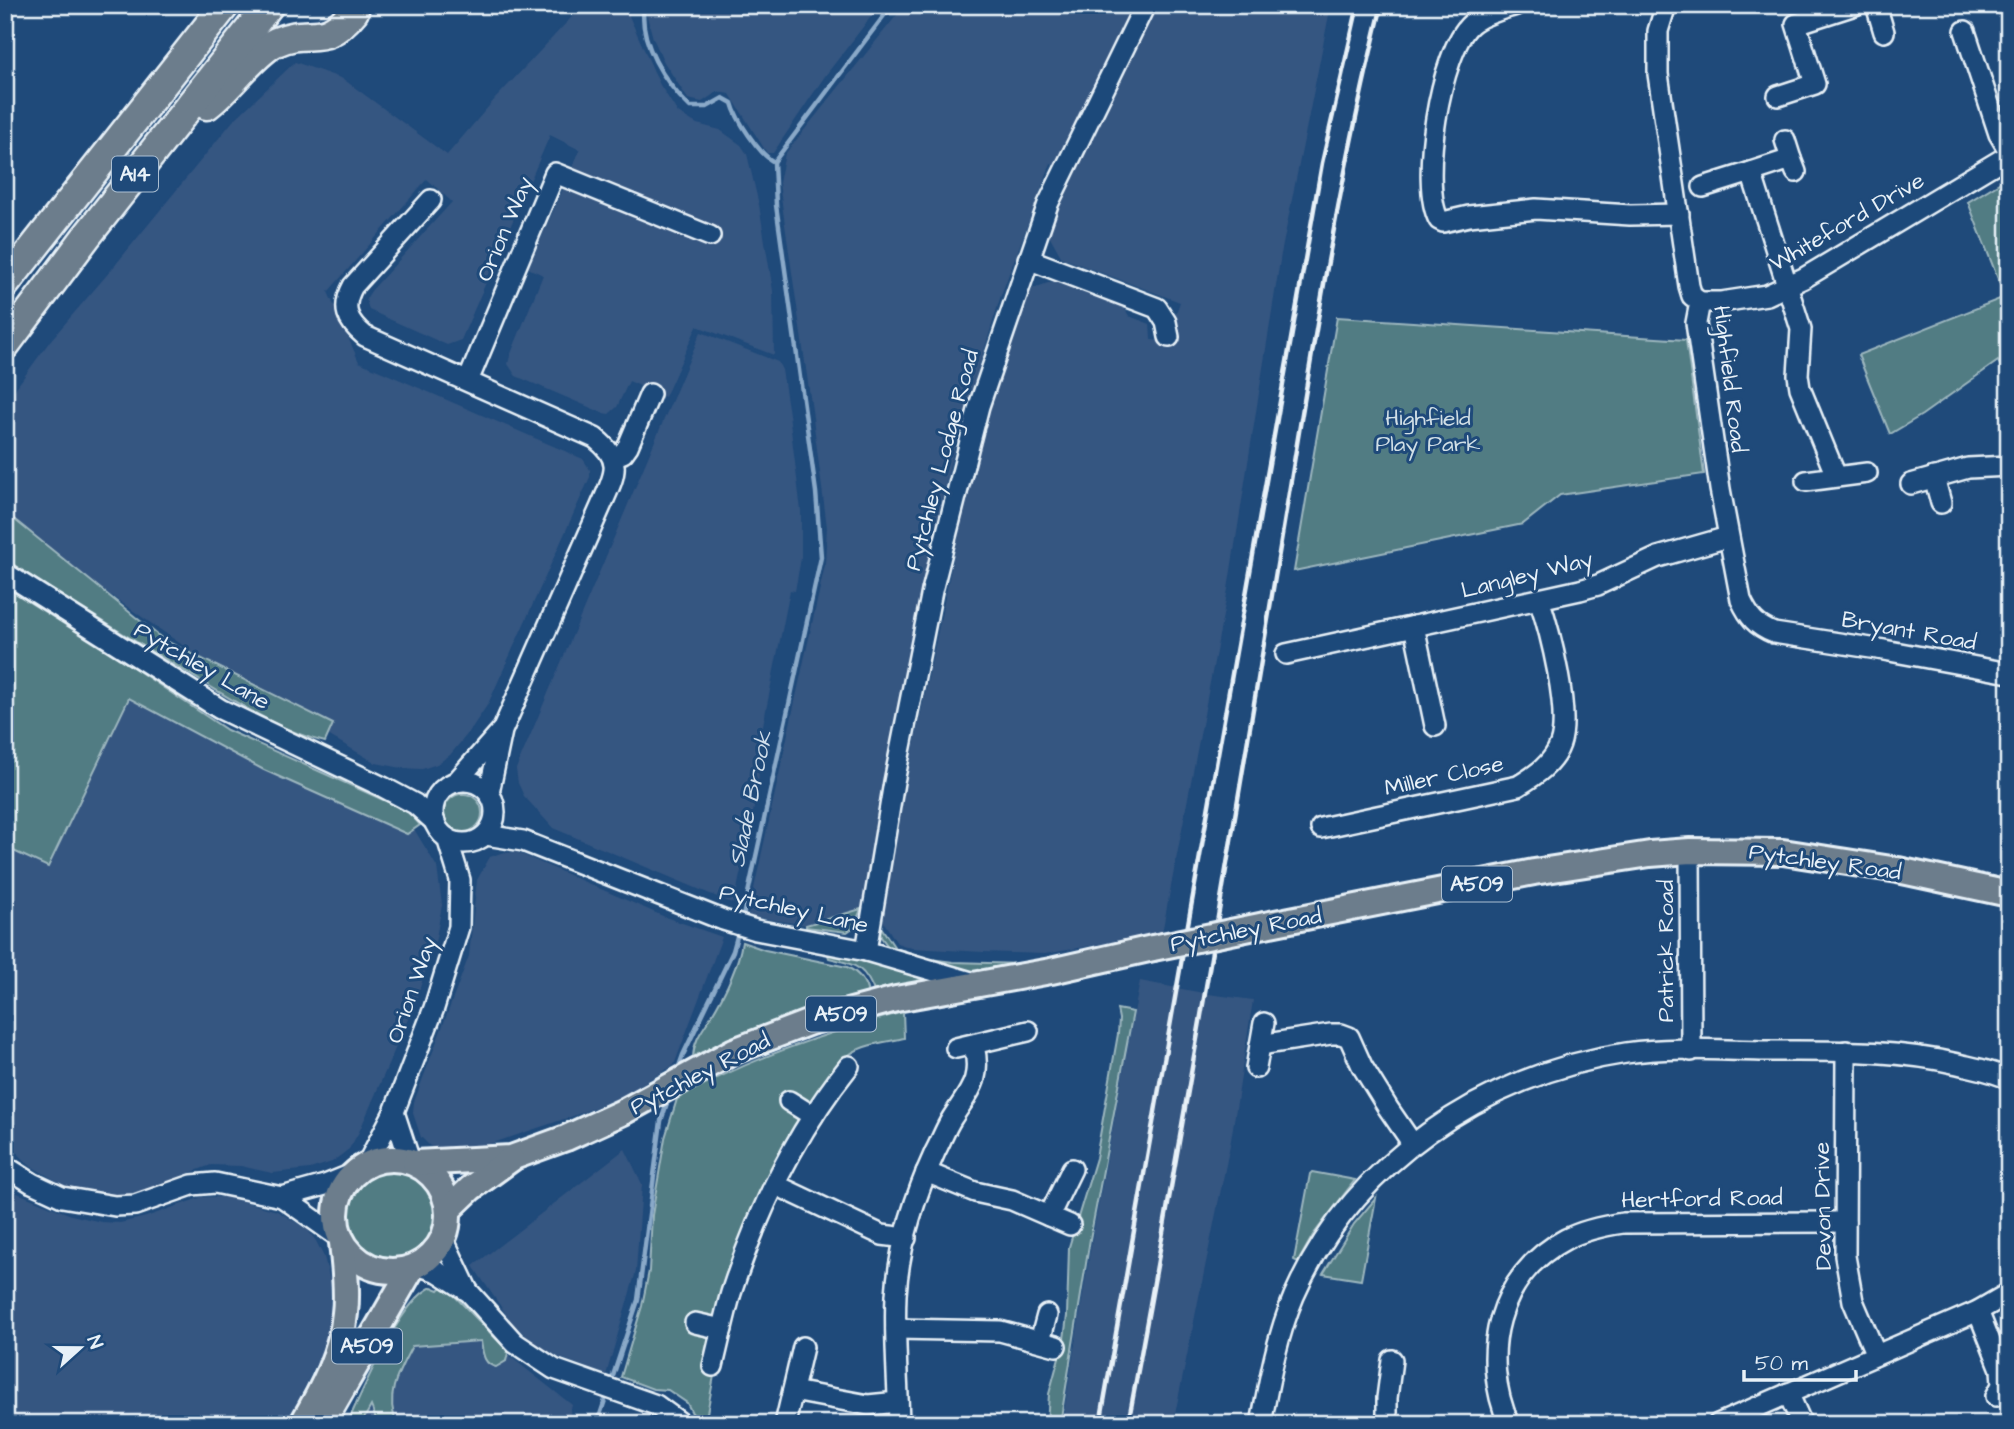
<svg xmlns="http://www.w3.org/2000/svg" width="2014" height="1429" font-family="'Architects Daughter',sans-serif">
  <rect width="100%" height="100%" fill="#1f4a7a"/>
  <filter id="ink" filterUnits="userSpaceOnUse"><feTurbulence type="fractalNoise" baseFrequency=".0143" numOctaves="2"/><feDisplacementMap in="SourceGraphic" scale="14" xChannelSelector="R" yChannelSelector="G"/><feConvolveMatrix kernelMatrix="1 2 1 2 8 2 1 2 1" color-interpolation-filters="sRGB"/></filter>
  <g filter="url(#ink)">
    <!-- built -->
    <g fill="#365681">
      <polygon points="583,5 632,5 629,16 660,85 678,113 697,124 720,130 741,145 747,154 759,205 773,291 774,355 697,326 665,397 629,381 617,407 609,414 603,413 516,376 508,364 510,356 543,275 528,268 580,150 550,135 461,340 447,345 369,310 366,299 371,291 452,202 427,179 328,292 359,362 583,459 590,470 590,477 488,704 469,732 450,755 437,764 422,769 402,768 376,763 230,678 83,576 5,512 5,403 50,341 112,269 233,121 295,62 343,79 447,155 495,99"/>
      <polygon points="648,5 880,5 825,76 773,153 767,153 730,94 717,92 702,102 688,99 664,62 653,38 647,16"/>
      <polygon points="905,5 1331,5 1281,254 1228,589 1162,933 1045,954 983,952 912,948 897,943 883,921 906,783 960,526 986,420 1028,290 1054,281 1122,305 1129,316 1150,324 1151,340 1180,342 1181,335 1174,319 1180,302 1062,258 1048,233 1071,172 1051,163 1001,295 953,453 914,622 861,909 806,925 748,916 825,565 827,527 812,410 779,183 785,154"/>
      <polygon points="701,332 778,362 782,370 789,414 801,511 801,558 795,591 790,590 761,735 758,788 734,904 553,828 524,796 518,783 516,769"/>
      <polygon points="129,698 414,829 437,867 442,905 436,938 415,1003 359,1132 349,1149 332,1162 310,1169 272,1173 241,1166 211,1165 119,1199 74,1191 29,1165 15,1150 5,1133 5,1076 9,1066 5,1065 5,847 48,867"/>
      <polygon points="516,852 665,917 722,937 674,1065 616,1099 576,1115 490,1144 454,1150 439,1149 430,1146 421,1137 413,1113 414,1102 469,956 477,880 490,857 501,853"/>
      <polygon points="1140,981 1208,994 1253,1000 1231,1140 1173,1424 1062,1424 1092,1239"/>
      <polygon points="625,1149 642,1184 636,1271 606,1375 558,1357 533,1342 512,1323 473,1266"/>
      <polygon points="5,1188 71,1215 101,1222 120,1223 146,1217 202,1197 227,1197 277,1211 307,1229 316,1241 324,1257 330,1280 330,1322 326,1343 293,1411 279,1424 5,1424"/>
      <polygon points="421,1323 484,1336 572,1405 567,1424 357,1424"/>
    </g>
    <!-- green -->
    <g fill="#517b83" stroke="#9cb6be" stroke-width="2">
      <polygon points="2009,177 2009,383 1998,361 1922,415 1890,434 1858,355 2005,297 1968,202"/>
      <polygon points="1337,317 1686,340 1704,474 1560,495 1523,524 1294,571"/>
      <path d="M5,512l159,128 169,84 -8,18c-44,-10 -90,-41 -129,-64 -64,-39 -128,-77 -191,-119z"/>
      <polygon points="5,587 131,666 227,730 408,811 420,825 407,834 264,770 129,698 48,867 5,847"/>
      <circle cx="463" cy="813" r="19"/>
      <polygon points="861,909 854,927 847,932 806,927 806,925"/>
      <polygon points="879,924 895,948 930,959 953,962 1023,964 976,974 890,949 881,937"/>
      <path d="M742,942l23,8 82,17c12,6 20,15 21,29l-163,63 -3,-7 -9,5c1,-17 9,-26 17,-39 14,-23 28,-50 32,-76z"/>
      <path d="M827,952l30,5 82,24 -63,15c-10,-28 -19,-32 -47,-38z"/>
      <polygon points="1117,1009 1133,1012 1090,1239 1060,1424 1047,1424 1049,1394 1064,1339 1067,1316 1069,1247 1096,1158 1118,1034 1119,1019"/>
      <path d="M903,1012l1,26c-17,4 -39,6 -54,16 -17,13 -21,44 -44,49l-4,14 -81,195 -14,21 9,32 -11,59 -13,-11 -5,-10 -19,-13 -15,-1 -32,-12 21,-71 7,-35 3,-56 13,-77 12,-39c71,-40 148,-66 226,-87z"/>
      <circle cx="392" cy="1215" r="47"/>
      <polygon points="1312,1172 1355,1180 1313,1235 1298,1262 1294,1260 1310,1174"/>
      <polygon points="1376,1198 1361,1280 1323,1274 1354,1224"/>
      <path d="M444,1285l61,63 3,5 -2,8 -10,6c-13,-3 -13,-14 -15,-26l-69,5c-13,25 -28,49 -15,78h-19l-7,-18 -10,18h-14c15,-32 53,-124 85,-137l7,3z"/>
    </g>
    <g fill="none" stroke-linecap="round" stroke-linejoin="round">
      <!-- stream -->
      <g stroke="#8aa9c8" stroke-width="4.5">
        <path d="M644,5c-6,37 21,78 46,102h17l16,-9 9,5c4,16 27,51 42,59l2,43 40,287 5,65 -79,364"/>
        <polyline points="774,162 892,5"/>
        <polyline points="677,1072 683,1055 733,951 739,929"/>
        <polyline points="611,1382 638,1300 661,1121 669,1097"/>
        <polyline points="597,1424 607,1394"/>
      </g>
      <defs>
        <g id="minor">
          <path d="M1516,5c-15,5 -33,9 -45,19 -31,27 -52,161 -32,196l4,2 26,-6 67,-7 94,6 49,-1"/>
          <polyline points="1666,5 1658,31 1658,74 1689,286 1692,296 1700,302"/>
          <polyline points="1876,5 1884,32"/>
          <polyline points="1965,31 1999,134 2009,151"/>
          <polyline points="1778,96 1815,84 1796,24 1855,5"/>
          <polyline points="1785,140 1791,159"/>
          <polyline points="1751,172 1791,159 1796,172"/>
          <polyline points="1703,187 1751,172 1801,329 1798,375 1800,388 1836,476"/>
          <path d="M431,200l-78,86c-12,22 -6,35 12,50l230,102c30,23 19,38 6,68l-99,225 -13,62"/>
          <polyline points="1028,259 1157,308 1166,322 1169,337"/>
          <path d="M1700,302l-4,21 24,166 21,111c8,17 15,26 33,33l110,17 125,23"/>
          <polyline points="1700,302 1721,302 1767,295 1804,278 2009,155"/>
          <polyline points="468,381 555,173 710,236"/>
          <polyline points="613,457 623,453 628,446 650,394"/>
          <polyline points="1934,477 1941,503"/>
          <polyline points="1806,481 1867,473"/>
          <polyline points="1911,484 1968,468 2009,466"/>
          <polyline points="5,573 220,709 383,787 415,804 435,822"/>
          <polyline points="1414,626 1435,726"/>
          <polyline points="1286,654 1580,590 1598,585 1658,557 1728,537"/>
          <circle cx="464" cy="812" r="31"/>
          <polyline points="456,782 501,731"/>
          <path d="M1321,828l197,-42c18,-11 35,-22 42,-42 11,-31 -10,-113 -21,-145"/>
          <polyline points="486,835 523,841 723,920 756,930 866,951 975,983"/>
          <polyline points="1690,851 1691,1051"/>
          <polyline points="866,951 894,782 932,591 979,406 1048,204 1145,5"/>
          <polyline points="1260,1045 1331,1034 1341,1034 1349,1037 1362,1066 1388,1108 1412,1143"/>
          <polyline points="956,1048 1028,1031"/>
          <polyline points="1846,1051 1845,1256 1853,1301 1876,1355"/>
          <polyline points="1256,1068 1264,1023"/>
          <polyline points="789,1101 813,1116"/>
          <polyline points="394,1112 410,1161"/>
          <polyline points="367,1164 394,1112 434,1008 459,927 460,880 447,838"/>
          <polyline points="5,1166 32,1183 62,1197 115,1206 135,1205 192,1185 215,1183 239,1188 282,1197 340,1238"/>
          <polyline points="926,1172 975,1192 1012,1200 1049,1216 1072,1169"/>
          <polyline points="776,1185 882,1235 906,1238"/>
          <polyline points="282,1197 325,1185 352,1174"/>
          <polyline points="1049,1216 1070,1225"/>
          <polyline points="443,1238 468,1291"/>
          <polyline points="417,1265 438,1272 469,1292 515,1343 554,1369 656,1405 682,1424"/>
          <polyline points="1978,1311 2001,1369 2002,1385 1996,1396"/>
          <polyline points="695,1323 722,1329"/>
          <polyline points="896,1329 1000,1331 1056,1346"/>
          <polyline points="1040,1341 1047,1315"/>
          <path d="M713,1366c6,-24 11,-49 18,-73 26,-80 65,-161 118,-227"/>
          <polyline points="793,1391 868,1405 898,1402"/>
          <polyline points="1788,1393 1802,1424"/>
          <polyline points="785,1424 803,1347"/>
          <path d="M899,1424c-1,-43 -5,-86 -3,-129 3,-49 19,-99 39,-143 6,-11 10,-23 17,-34 18,-28 30,-37 22,-73"/>
          <path d="M1261,1424c8,-43 16,-88 33,-128 58,-133 191,-222 332,-243 48,-7 104,-2 153,-2 63,0 118,-1 179,13 17,4 35,7 51,15"/>
          <polyline points="1387,1424 1387,1398 1392,1360"/>
          <path d="M1509,1424c-30,-69 -12,-149 57,-185 18,-9 37,-13 57,-16l222,-1"/>
          <polyline points="1718,1424 1978,1311 2009,1293"/>
        </g>
        <g id="major">
          <polyline points="1265,925 1534,872 1650,854 1690,851 1783,852 1898,870 2009,894"/>
          <circle cx="392" cy="1215" r="56"/>
          <polyline points="415,1163 511,1158 566,1138 623,1112 734,1051 810,1022 896,999 1051,971 1153,948"/>
          <polyline points="448,1210 471,1188 511,1159"/>
          <path d="M302,1424c20,-34 40,-72 43,-111 3,-23 -1,-48 -3,-71"/>
          <polyline points="322,1424 412,1268"/>
        </g>
        <g id="highway">
          <path d="M207,105c21,-15 48,-54 69,-63 35,-16 46,8 78,-31"/>
          <polyline points="5,284 225,5"/>
          <polyline points="5,345 86,237 269,5"/>
        </g>
      </defs>
      <!-- minor casing -->
      <use href="#minor" stroke="#e8f1f8" stroke-width="24"/>
      <!-- major casing -->
      <use href="#major" stroke="#e8f1f8" stroke-width="30"/>
      <!-- highway casing -->
      <use href="#highway" stroke="#e8f1f8" stroke-width="33"/>
      <!-- minor -->
      <use href="#minor" stroke="#1f4a7a" stroke-width="19"/>
      <!-- major -->
      <use href="#major" stroke="#6c7d8c" stroke-width="24"/>
      <!-- highway -->
      <use href="#highway" stroke="#6c7d8c" stroke-width="28"/>
      <!-- rail -->
      <g stroke="#e8f1f8" stroke-width="4.5">
        <polyline points="1100,1424 1322,163 1358,5"/>
        <path d="M1128,1424c52,-278 99,-557 145,-835 33,-195 61,-392 109,-584"/>
      </g>
      <defs>
        <polyline id="major-bridge" points="1153,948 1265,925"/>
      </defs>
      <!-- major-bridge casing -->
      <use href="#major-bridge" stroke="#e8f1f8" stroke-width="30" stroke-linecap="butt"/>
      <!-- major-bridge -->
      <use href="#major-bridge" stroke="#6c7d8c" stroke-width="24"/>
    </g>
  </g>
  <g text-anchor="middle" dominant-baseline="central" stroke-width="6" stroke-linejoin="round" paint-order="stroke">
    <!-- shield labels -->
    <g fill="#1f4a7a" stroke="#acbfd2" stroke-width="2">
      <rect x="112" y="156.5" width="46" height="35" rx="5"/>
      <rect x="1442" y="866.5" width="70" height="35" rx="5"/>
      <rect x="806" y="996.5" width="70" height="35" rx="5"/>
      <rect x="332" y="1328.5" width="70" height="35" rx="5"/>
    </g>
    <g font-size="21" font-weight="bold" fill="#e8f1f8">
      <text x="135" y="174">A14</text>
      <text x="1477" y="884">A509</text>
      <text x="841" y="1014">A509</text>
      <text x="367" y="1346">A509</text>
    </g>
    <!-- street labels -->
    <g font-size="23" fill="#e8f1f8" stroke="#1f4a7a">
      <text transform="translate(1847 222) rotate(-30)">Whiteford Drive</text>
      <text transform="translate(505 229) rotate(-67)">Orion Way</text>
      <text transform="translate(1730 379) rotate(83)">Highfield Road</text>
      <text transform="translate(942 460) rotate(-75)">Pytchley Lodge Road</text>
      <text transform="translate(1527 575) rotate(-14)">Langley Way</text>
      <text transform="translate(1909 631) rotate(10)">Bryant Road</text>
      <text transform="translate(202 666) rotate(30)">Pytchley Lane</text>
      <text transform="translate(1444 776) rotate(-12)">Miller Close</text>
      <text transform="translate(1825 862) rotate(8)">Pytchley Road</text>
      <text transform="translate(794 909) rotate(13)">Pytchley Lane</text>
      <text transform="translate(1246 930) rotate(-11)">Pytchley Road</text>
      <text transform="translate(1666 951) rotate(-90)">Patrick Road</text>
      <text transform="translate(412 990) rotate(-71)">Orion Way</text>
      <text transform="translate(700 1074) rotate(-27)">Pytchley Road</text>
      <text transform="translate(1702 1199) rotate(-1)">Hertford Road</text>
      <text transform="translate(1823 1206) rotate(-91)">Devon Drive</text>
    </g>
    <!-- park labels -->
    <g font-size="23" fill="#d1dfe6" stroke="#1f4a7a">
      <text x="1428" y="418">Highfield<tspan x="1428" dy="26">Play Park</tspan></text>
    </g>
    <!-- water labels -->
    <g font-size="24" font-style="italic" fill="#d1dfec" stroke="#1f4a7a">
      <text transform="translate(751 799) rotate(-78)">Slade Brook</text>
    </g>
  </g>
  <!-- margin -->
  <rect width="2014" height="1429" fill="none" stroke="#1f4a7a" stroke-width="28"/>
  <rect x="14" y="14" width="1986" height="1401" fill="none" stroke="#e8f1f8" stroke-width="2.5" filter="url(#ink)"/>
  <!-- north arrow -->
  <g transform="translate(80 1348) rotate(69)" stroke="#1f4a7a" stroke-width="5" paint-order="stroke">
  <path d="M0-5L12 26L0 18L-12 26Z" fill="#e8f1f8"/>
  <text y="-10" font-size="19" font-weight="bold" text-anchor="middle" fill="#e8f1f8">N</text>
  </g>
  <!-- scale -->
  <path d="M1744 1370v10h112v-10" fill="none" stroke="#e8f1f8" stroke-width="3.5"/>
  <text x="1755" y="1370" font-size="21" fill="#e8f1f8" stroke="#1f4a7a" stroke-width="5" paint-order="stroke">50 m</text>
</svg>
